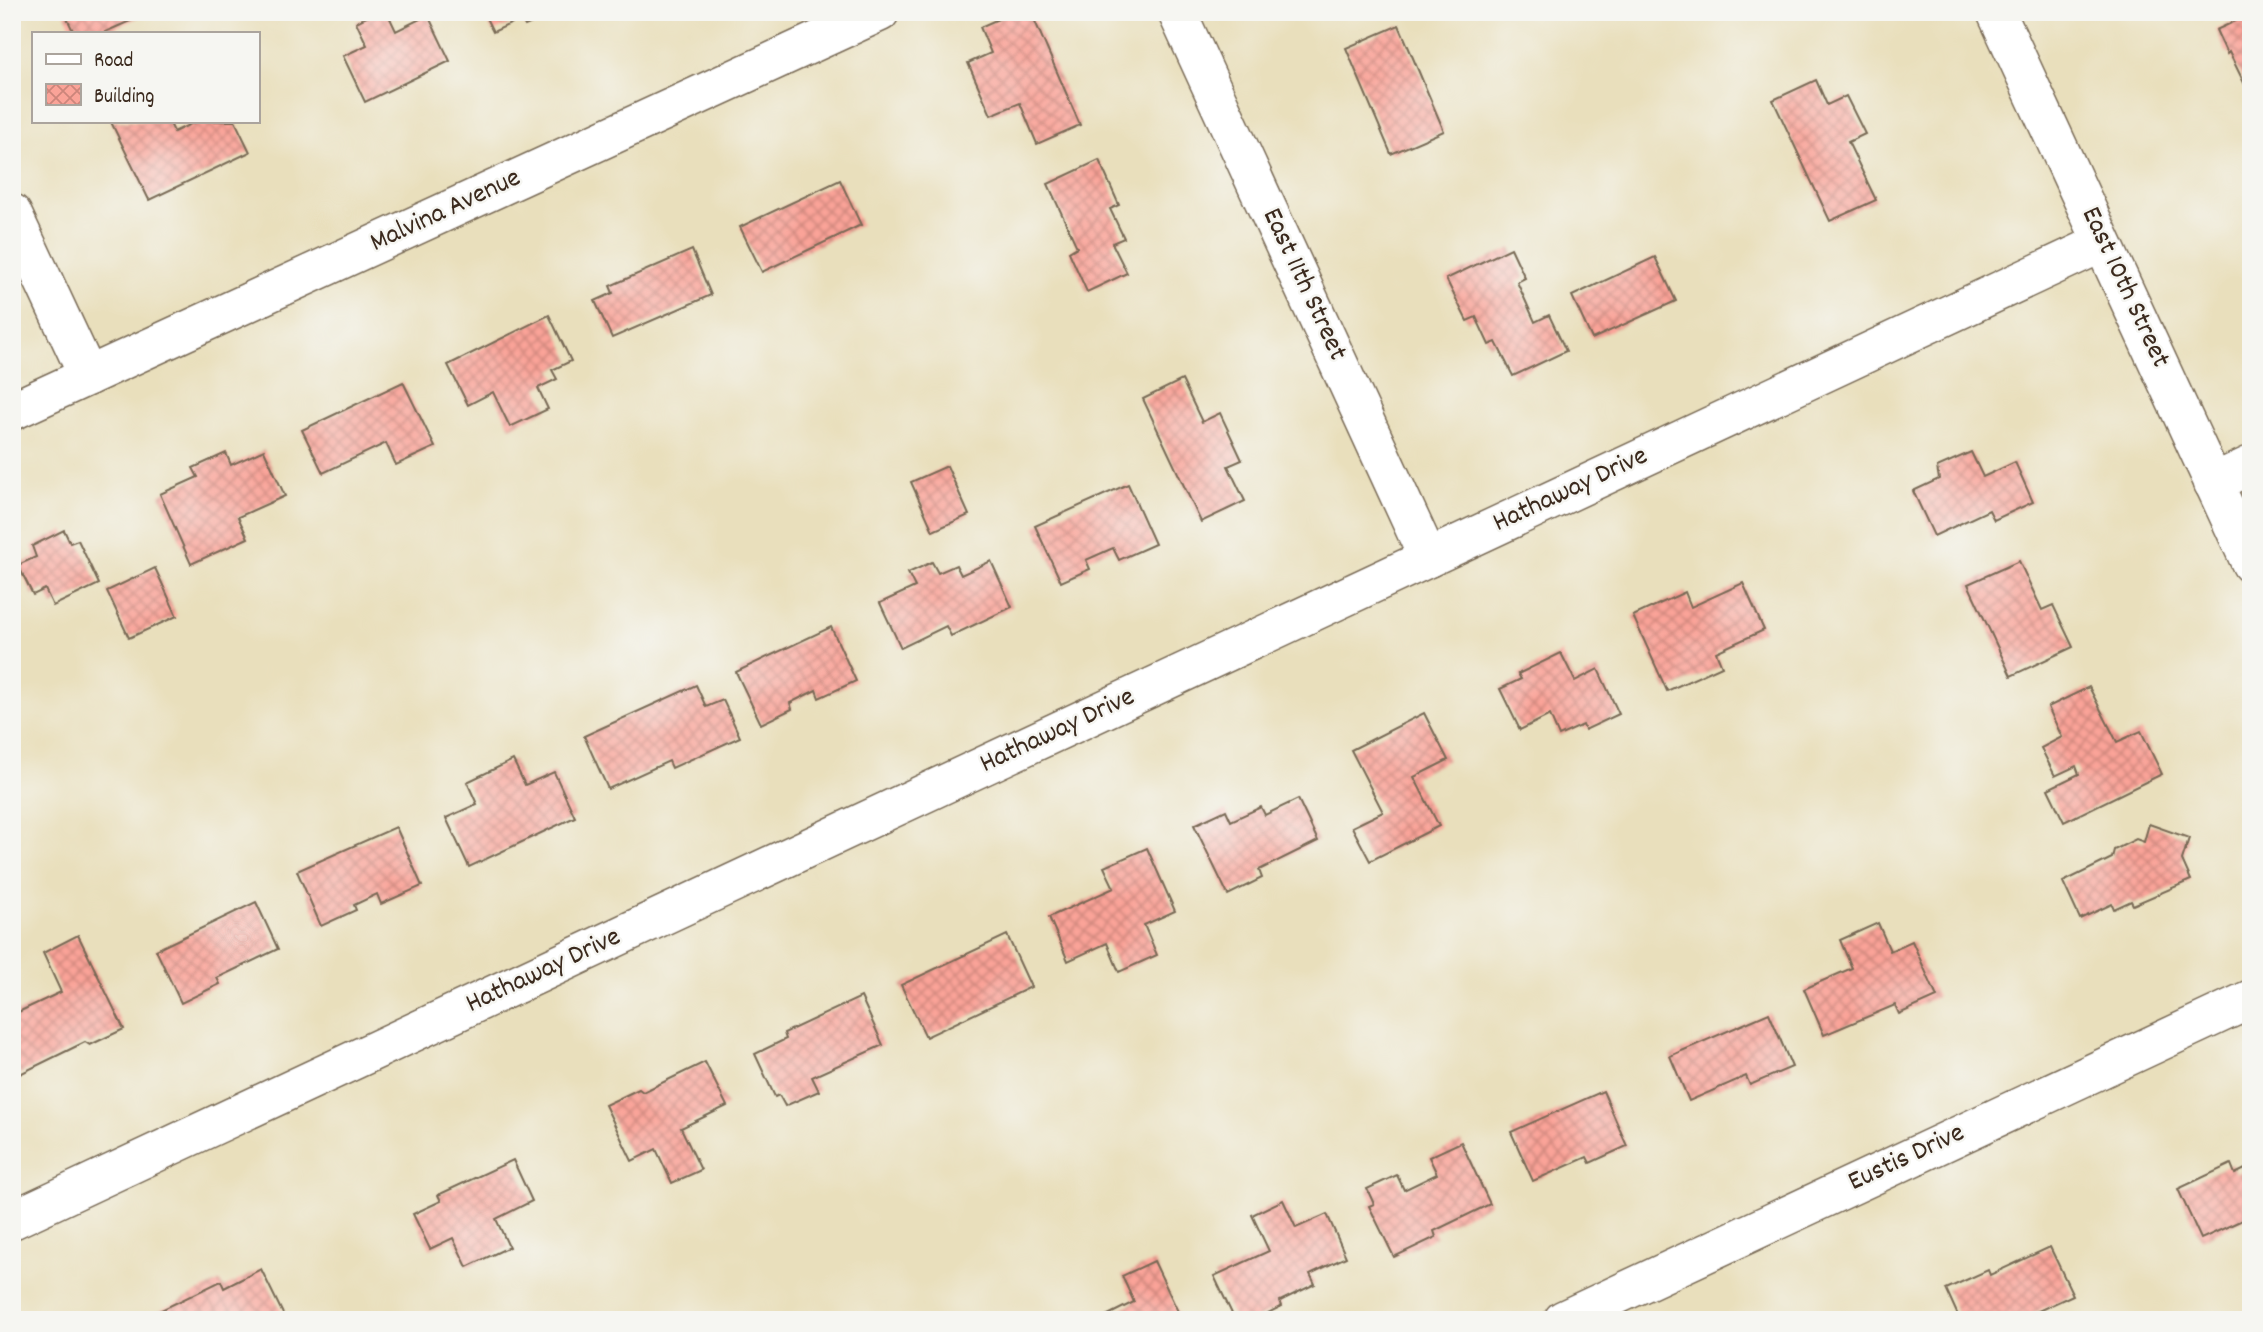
<svg xmlns="http://www.w3.org/2000/svg" width="2263" height="1332" font-family="Dekko,sans-serif">
  <defs>
    <pattern id="building-cross-hatch" width="8" height="8" patternUnits="userSpaceOnUse" patternTransform="scale(1.75)"><rect width="8" height="8" fill="#faa398"/><path d="M0 0l8 8M0 8l8-8" fill="none" stroke="#cc857b"/></pattern>
  </defs>
  <rect width="100%" height="100%" fill="#f6f6f2"/>
  <filter id="ink" filterUnits="userSpaceOnUse"><feTurbulence type="fractalNoise" baseFrequency=".0143" numOctaves="2"/><feDisplacementMap in="SourceGraphic" scale="14" xChannelSelector="R" yChannelSelector="G"/><feConvolveMatrix kernelMatrix="1 2 1 2 8 2 1 2 1" color-interpolation-filters="sRGB"/></filter>
  <filter id="wash" filterUnits="userSpaceOnUse"><feTurbulence type="fractalNoise" baseFrequency=".00686" numOctaves="4" result="noise"/><feDisplacementMap in="SourceGraphic" scale="28" xChannelSelector="R" yChannelSelector="G"/><feGaussianBlur stdDeviation="1.57" result="paint"/><feColorMatrix in="noise" values="0 0 0 0 0 0 0 0 0 0 0 0 0 0 0 0 0 1.4 0 .05"/><feComposite in="paint" operator="in"/></filter>
  <g filter="url(#wash)">
    <rect width="100%" height="100%" fill="#e9dfbc"/>
    <g id="blocks">
      <!-- building -->
      <g fill="url(#building-cross-hatch)">
        <polygon points="64,12 136,12 139,17 103,33 74,33"/>
        <polygon points="377,12 387,12 396,31 428,15 450,61 365,102 343,56 367,45 356,22"/>
        <polygon points="483,12 557,12 525,26 521,19 493,32"/>
        <polygon points="1014,12 1031,12 1080,125 1037,144 1020,103 991,115 968,63 991,53 980,27"/>
        <polygon points="2251,14 2251,90 2248,91 2229,52 2227,54 2216,30"/>
        <polygon points="1399,25 1444,131 1391,154 1346,48"/>
        <polygon points="1816,80 1827,105 1846,96 1865,134 1848,142 1876,200 1830,221 1773,100"/>
        <polygon points="113,121 169,121 174,132 197,121 235,121 250,152 149,200 111,122"/>
        <polygon points="1099,160 1119,205 1110,209 1124,238 1112,243 1127,273 1087,292 1069,252 1077,247 1048,184"/>
        <polygon points="840,180 861,225 762,272 740,227"/>
        <polygon points="1511,248 1525,278 1517,282 1535,322 1549,315 1566,351 1513,376 1496,342 1489,345 1476,317 1467,321 1446,279"/>
        <polygon points="692,250 711,295 612,338 595,301 613,293 610,286"/>
        <polygon points="1655,257 1676,301 1592,339 1572,296"/>
        <polygon points="549,315 571,361 552,370 557,379 538,388 548,409 510,427 493,392 468,405 448,365"/>
        <polygon points="1182,380 1202,422 1220,413 1242,460 1228,466 1245,501 1201,522 1143,399"/>
        <polygon points="403,382 435,447 396,465 386,443 323,473 302,430"/>
        <polygon points="264,450 285,496 238,517 248,538 191,564 160,494 198,477 193,468 226,453 231,465"/>
        <polygon points="1971,452 1983,477 2015,462 2033,502 1994,520 1989,510 1934,536 1913,491 1939,479 1937,467"/>
        <polygon points="947,466 969,515 933,531 911,482"/>
        <polygon points="1128,484 1155,544 1119,560 1113,548 1086,560 1090,569 1061,582 1035,526"/>
        <polygon points="64,530 70,543 78,540 99,584 53,606 45,589 33,595 18,565 36,557 32,546"/>
        <polygon points="991,561 1012,607 951,636 946,626 901,648 880,603 915,587 908,573 932,562 938,573 956,565 961,575"/>
        <polygon points="2019,561 2042,610 2053,605 2073,647 2011,676 1968,584"/>
        <polygon points="155,568 177,616 129,638 107,591"/>
        <polygon points="1743,583 1764,630 1716,652 1722,666 1667,691 1633,616 1685,592 1691,607"/>
        <polygon points="831,627 856,681 819,698 816,690 790,703 792,709 761,724 736,672"/>
        <polygon points="1561,653 1575,681 1598,669 1619,714 1585,730 1583,725 1559,736 1550,715 1520,730 1500,689 1521,679 1518,674"/>
        <polygon points="696,685 706,707 723,700 740,737 672,768 669,761 608,789 584,736"/>
        <polygon points="2089,687 2117,742 2141,731 2162,774 2064,822 2048,789 2079,774 2076,766 2055,776 2041,748 2062,737 2048,707"/>
        <polygon points="1424,713 1448,760 1414,777 1439,826 1370,861 1352,827 1383,812 1351,750"/>
        <polygon points="513,760 525,785 554,772 575,817 469,867 446,818 477,804 467,782"/>
        <polygon points="1298,799 1318,841 1259,870 1262,878 1228,895 1194,825 1226,810 1231,821 1261,807 1265,815"/>
        <polygon points="2149,824 2189,838 2182,860 2191,880 2133,905 2131,901 2114,909 2112,904 2080,919 2063,882 2112,858 2114,850 2136,839 2144,842"/>
        <polygon points="396,827 422,886 381,904 377,894 354,905 356,910 321,926 297,871"/>
        <polygon points="1147,848 1175,911 1144,925 1157,955 1119,972 1107,943 1068,961 1049,917 1114,888 1104,867"/>
        <polygon points="256,902 278,949 217,978 220,984 181,1003 156,950"/>
        <polygon points="1878,923 1890,951 1912,941 1937,997 1899,1014 1895,1005 1824,1035 1804,989 1852,968 1840,940"/>
        <polygon points="78,935 124,1029 90,1045 85,1042 20,1074 12,1059 12,1015 61,992 43,953"/>
        <polygon points="1007,935 1031,987 926,1037 901,985"/>
        <polygon points="861,997 883,1045 812,1077 819,1091 785,1106 779,1095 775,1097 755,1054 786,1039 784,1033"/>
        <polygon points="1769,1013 1792,1067 1750,1085 1746,1076 1689,1101 1670,1056"/>
        <polygon points="705,1062 727,1106 681,1128 701,1170 672,1183 656,1149 632,1161 605,1105 639,1089 643,1092"/>
        <polygon points="1603,1091 1627,1146 1590,1163 1587,1157 1533,1181 1511,1132"/>
        <polygon points="1461,1142 1490,1204 1434,1231 1436,1237 1394,1257 1369,1206 1374,1204 1367,1189 1397,1175 1404,1190 1437,1174 1429,1157"/>
        <polygon points="513,1160 532,1201 496,1219 509,1247 467,1267 453,1238 430,1249 413,1214 441,1201 438,1195"/>
        <polygon points="2231,1164 2235,1174 2251,1166 2251,1216 2201,1239 2178,1189"/>
        <polygon points="1283,1200 1296,1228 1327,1214 1346,1257 1310,1274 1315,1284 1280,1301 1282,1306 1254,1320 1235,1320 1214,1276 1269,1251 1252,1215"/>
        <polygon points="2050,1247 2073,1295 2019,1320 1960,1320 1946,1289 1988,1270 1990,1275"/>
        <polygon points="1154,1261 1182,1320 1098,1320 1134,1302 1122,1276"/>
        <polygon points="261,1269 285,1318 281,1320 158,1320 155,1313 221,1281 224,1288"/>
      </g>
    </g>
  </g>
  <g filter="url(#ink)">
    <use href="#blocks" fill-opacity="0" stroke="#786955" stroke-width="2"/>
    <g fill="none" stroke-linecap="round" stroke-linejoin="round">
      <defs>
        <g id="street">
          <polyline points="1177,12 1428,558"/>
          <polyline points="12,213 88,376"/>
          <polyline points="12,411 880,12"/>
          <polyline points="2213,483 2251,465"/>
          <polyline points="12,1220 2102,243"/>
          <polyline points="1563,1320 2251,999"/>
        </g>
        <polyline id="secondary" points="1996,12 2251,564"/>
      </defs>
      <!-- street casing -->
      <use href="#street" stroke="#786955" stroke-width="41"/>
      <!-- secondary casing -->
      <use href="#secondary" stroke="#786955" stroke-width="41"/>
      <!-- street -->
      <use href="#street" stroke="#fff" stroke-width="38"/>
      <!-- secondary -->
      <use href="#secondary" stroke="#fff" stroke-width="38"/>
    </g>
  </g>
  <g text-anchor="middle" dominant-baseline="central" stroke-width="5" stroke-linejoin="round" paint-order="stroke">
    <!-- street labels -->
    <g font-size="28" fill="#3b2a1e" stroke="#f6f6f2">
      <text transform="translate(446 212) rotate(-25)">Malvina Avenue</text>
      <text transform="translate(1303 285) rotate(65)">East 11th Street</text>
      <text transform="translate(2124 288) rotate(65)">East 10th Street</text>
      <text transform="translate(1571 491) rotate(-25)">Hathaway Drive</text>
      <text transform="translate(1058 732) rotate(-25)">Hathaway Drive</text>
      <text transform="translate(544 972) rotate(-25)">Hathaway Drive</text>
      <text transform="translate(1907 1159) rotate(-25)">Eustis Drive</text>
    </g>
  </g>
  <!-- margin -->
  <rect width="2263" height="1332" fill="none" stroke="#f6f6f2" stroke-width="42"/>
  <!-- legend -->
  <rect x="32" y="32" width="228" height="91" fill="#f6f6f2" stroke="#aba49d" stroke-width="2"/>
  <rect x="46" y="54" width="35" height="10" fill="#ffffff" stroke="#aba49d" stroke-width="2"/>
  <text x="94" y="66" font-size="21" fill="#3b2a1e">Road</text>
  <rect x="46" y="84" width="35" height="21" fill="url(#building-cross-hatch)" stroke="#aba49d" stroke-width="2"/>
  <text x="94" y="102" font-size="21" fill="#3b2a1e">Building</text>
</svg>
